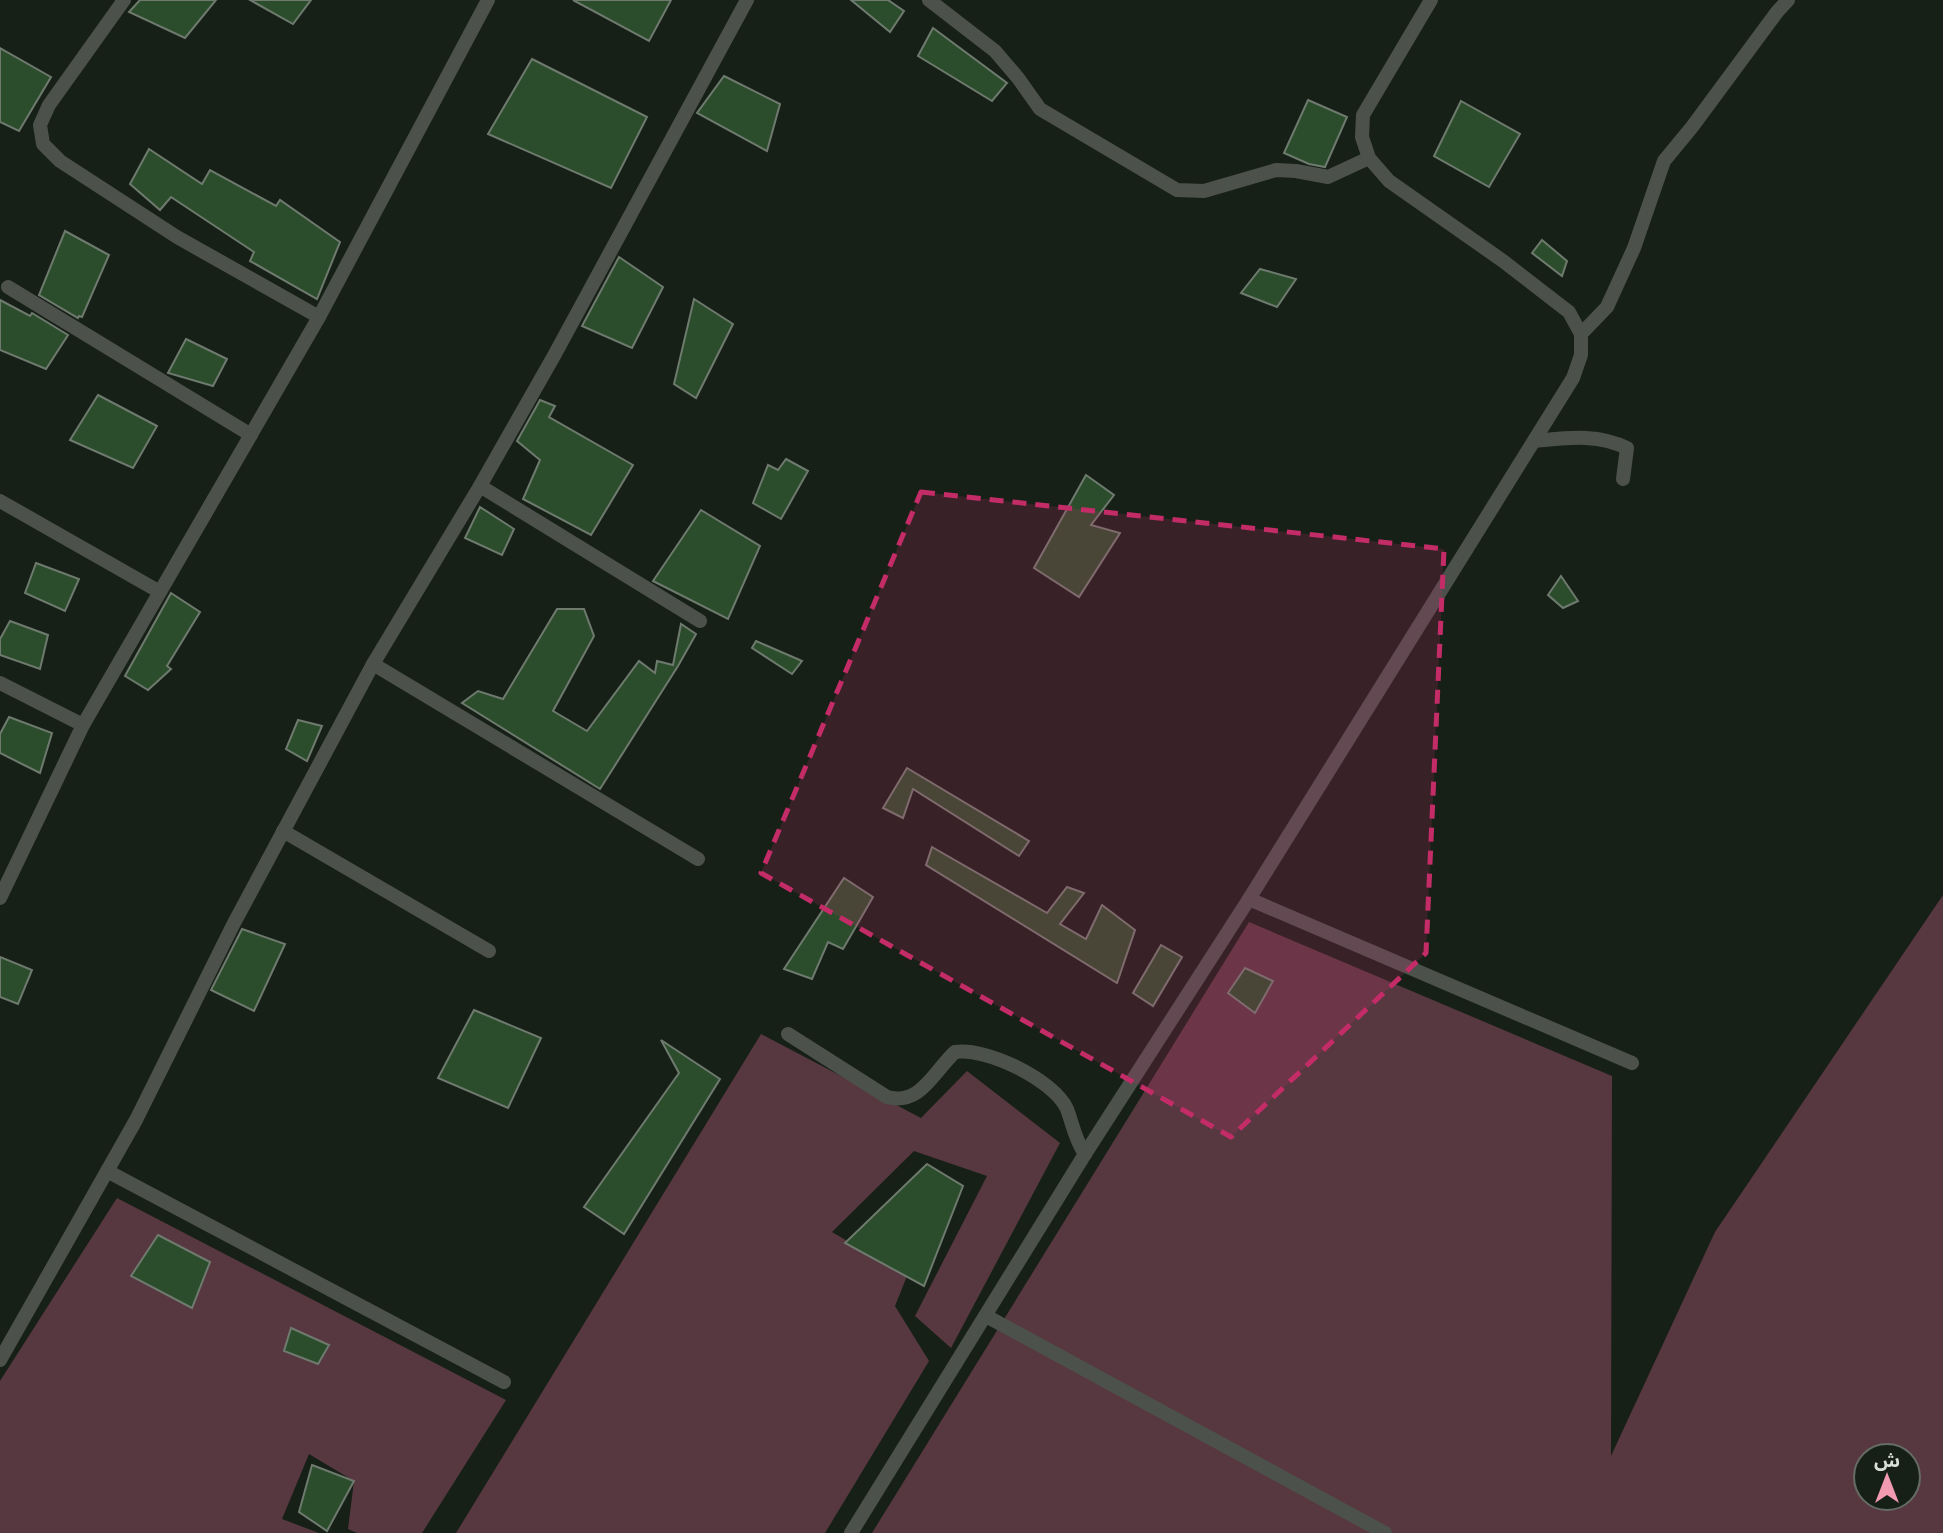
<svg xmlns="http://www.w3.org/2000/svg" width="1943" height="1533" font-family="'Alegreya Sans','Noto Sans Arabic',sans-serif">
  <rect width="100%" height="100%" fill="#172017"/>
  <!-- green -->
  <g fill="#583840" fill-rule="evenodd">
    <path d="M1943,895v638h-1071l377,-611 363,154 -1,380 104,-224zM1866,1456h42v42h-42z"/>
    <polygon points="761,1034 921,1118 967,1071 1060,1143 951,1348 915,1316 987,1176 914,1151 832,1232 907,1276 895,1306 929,1361 825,1533 456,1533"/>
    <polygon points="117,1198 506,1400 422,1533 357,1533 348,1529 354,1481 309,1454 282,1519 319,1533 0,1533 0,1381"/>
  </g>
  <!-- building -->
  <g fill="#2b4d2c" stroke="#6f7a6f" stroke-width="2">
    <polygon points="140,0 216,0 185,38 129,12"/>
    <polygon points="250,0 311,0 293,24"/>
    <polygon points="573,0 671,0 649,41"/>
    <polygon points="851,0 888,0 904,11 890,32"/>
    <polygon points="933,28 1007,83 992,101 918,56"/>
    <polygon points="0,48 51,77 19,131 0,122"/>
    <polygon points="532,59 647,117 611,188 488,134"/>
    <polygon points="724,76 780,104 767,151 697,113"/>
    <polygon points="1308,100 1347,117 1325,167 1309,164 1284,153"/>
    <polygon points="1461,101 1520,134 1489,187 1434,156"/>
    <polygon points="149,149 202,184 210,170 276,206 280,200 340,242 317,299 250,261 254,252 171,197 160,210 130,184"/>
    <polygon points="65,231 109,255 82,317 79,316 78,318 39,295"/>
    <polygon points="1542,240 1567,261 1562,276 1532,253"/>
    <polygon points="619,257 663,287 632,348 582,326"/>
    <polygon points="1260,269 1296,279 1277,307 1241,293"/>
    <polygon points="694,299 733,324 696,398 674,384"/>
    <polygon points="0,300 30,316 32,313 68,335 46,369 0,350"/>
    <polygon points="186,339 227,359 213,386 168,373"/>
    <polygon points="98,395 157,426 133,468 70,440"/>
    <polygon points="540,400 555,406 549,417 633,465 591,535 523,499 540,460 517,441"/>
    <polygon points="786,459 808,471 781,519 753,503 768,465 778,470"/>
    <polygon points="1086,475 1114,495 1091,525 1120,533 1079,597 1034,568"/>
    <polygon points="480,507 514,529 502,555 465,538"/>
    <polygon points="701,510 760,546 728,619 653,581"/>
    <polygon points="36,563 79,579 65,611 25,593"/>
    <polygon points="1561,576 1578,601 1563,608 1548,595"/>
    <polygon points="171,593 200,612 167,666 171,669 148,690 125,676"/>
    <polygon points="557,609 584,609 594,636 553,711 587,731 639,661 655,673 657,661 673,665 681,624 696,634 678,666 600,789 462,703 478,691 503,699"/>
    <polygon points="10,621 48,635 40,669 0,655 0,639"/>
    <polygon points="756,641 802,661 792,674 752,648"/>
    <polygon points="9,717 52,733 40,773 0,753 0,734"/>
    <polygon points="298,720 322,726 307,761 286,749"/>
    <polygon points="907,768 1029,841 1019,856 913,789 903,818 883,808"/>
    <polygon points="932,847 1047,913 1067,887 1084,893 1060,924 1086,939 1102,905 1135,930 1117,983 926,865"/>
    <polygon points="844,878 873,897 843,949 828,942 812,979 784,969"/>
    <polygon points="242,929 285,944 254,1011 211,990"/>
    <polygon points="1161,945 1182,957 1153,1006 1133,993"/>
    <polygon points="0,957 32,970 18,1004 0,997"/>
    <polygon points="1245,968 1273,981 1255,1013 1228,993"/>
    <polygon points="474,1010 541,1038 508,1108 438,1078"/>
    <polygon points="661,1040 720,1079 624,1234 584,1207 679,1073"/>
    <polygon points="927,1164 963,1186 924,1286 845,1243"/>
    <polygon points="158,1235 210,1262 192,1308 131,1276"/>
    <polygon points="291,1328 329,1345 318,1364 284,1351"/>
    <polygon points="312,1465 354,1481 327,1531 299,1512"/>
  </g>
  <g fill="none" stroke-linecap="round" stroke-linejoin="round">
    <!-- street -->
    <g stroke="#4c514c" stroke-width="14">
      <polyline points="124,0 49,105 40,125 43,144 60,161 177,237 319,317"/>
      <polyline points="929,0 995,51 1018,78 1040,109 1177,190 1204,191 1276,170 1296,171 1328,177 1369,158"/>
      <polyline points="8,287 251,435"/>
      <polyline points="1581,334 1607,307 1634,248 1664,161 1692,127 1777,12 1788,0"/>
      <path d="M1534,441c33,-3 62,-8 93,7l-4,31"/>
      <polyline points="480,486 700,621"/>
      <polyline points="0,501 160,592"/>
      <polyline points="373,664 698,859"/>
      <polyline points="0,683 83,725"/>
      <polyline points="283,831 489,951"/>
      <polyline points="0,898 83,725 319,317 488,0"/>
      <polyline points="1249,899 1632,1063"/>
      <path d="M788,1034l99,63c34,9 47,-26 68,-45 31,-5 99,28 112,57 6,16 8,31 18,45"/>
      <polyline points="107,1171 504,1382"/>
      <polyline points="986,1316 1385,1533"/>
      <polyline points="0,1360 136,1120 233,925 373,664 480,486 555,354 747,0"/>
      <polyline points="851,1533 1085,1154 1249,899 1573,378 1581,355 1581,334 1569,312 1503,261 1389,181 1369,158 1362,137 1363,115 1431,0"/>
    </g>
  </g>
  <!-- marked area -->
  <path fill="#c42c68" fill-opacity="0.2" stroke="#c42c68" stroke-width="5" stroke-dasharray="14 9" stroke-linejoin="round" d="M921,492l523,57 -18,404 -195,184 -470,-264z"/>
  <!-- north arrow -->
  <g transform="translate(1887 1477)"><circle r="33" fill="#172017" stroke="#656c65" stroke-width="2"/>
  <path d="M0-5L12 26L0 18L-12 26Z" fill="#f19ab0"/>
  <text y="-10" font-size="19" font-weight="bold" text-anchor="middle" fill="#d9dfd9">ش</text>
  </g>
</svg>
